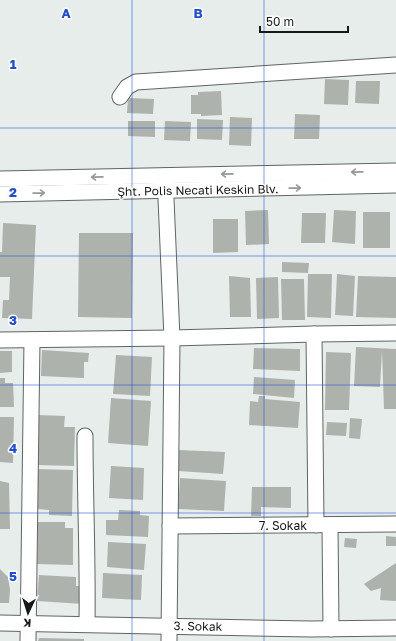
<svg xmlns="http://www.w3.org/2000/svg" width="396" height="641" font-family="'Golos Text',sans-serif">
  <rect width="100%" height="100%" fill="#e6edea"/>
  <!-- building -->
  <g fill="#aeb2ad">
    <polygon points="325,79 349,80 348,105 324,104"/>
    <polygon points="356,81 380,81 379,104 355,103"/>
    <polygon points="221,91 222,115 201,116 201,114 191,114 191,95 198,95 198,92"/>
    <polygon points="128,98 154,99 153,114 127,113"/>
    <polygon points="295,114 320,115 319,139 294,139"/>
    <polygon points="230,117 252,118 251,146 229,145"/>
    <polygon points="197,119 223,120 222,140 197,139"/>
    <polygon points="128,121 155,121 155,137 128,136"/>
    <polygon points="165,121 191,122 190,141 164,140"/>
    <polygon points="268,210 269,244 246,245 245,211"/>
    <polygon points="334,210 356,211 355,244 332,242"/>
    <rect x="363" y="212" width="27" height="36"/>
    <polygon points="302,213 326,213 325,243 301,243"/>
    <polygon points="213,219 238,219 238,252 213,253"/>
    <polygon points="3,223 36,225 32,319 2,318 3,300 9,300 10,277 0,277 0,252 2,252"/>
    <polygon points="79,233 133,233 132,318 78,317"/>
    <polygon points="282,262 309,263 308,273 282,272"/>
    <polygon points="308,274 332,274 331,318 307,317"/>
    <polygon points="337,274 355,276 353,316 335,315"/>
    <polygon points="229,276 250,278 251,317 230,317"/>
    <polygon points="358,276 396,277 396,318 356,317"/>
    <polygon points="278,277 279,318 257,319 256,278"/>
    <polygon points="281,279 304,279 305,320 282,320"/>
    <polygon points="356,347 396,349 396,409 384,409 382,351 380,387 354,386"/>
    <polygon points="254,348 300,349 300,371 253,369"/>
    <polygon points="42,350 89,353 88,362 84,362 84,378 41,376"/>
    <polygon points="0,351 12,351 12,372 0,373"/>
    <polygon points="326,352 351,353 349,410 325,410"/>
    <polygon points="116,355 152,357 150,396 113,394"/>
    <polygon points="254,377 295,380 294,398 253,394"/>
    <polygon points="0,378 5,378 5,383 13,383 14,407 0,407"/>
    <polygon points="259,396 265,396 265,399 300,402 298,428 249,425 250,401 258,402"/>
    <polygon points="111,398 151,401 148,446 108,443"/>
    <polygon points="37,415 65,416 64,427 75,427 74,466 36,465"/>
    <polygon points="0,417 14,417 13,463 0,462"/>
    <polygon points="350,418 362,419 360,439 349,438"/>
    <polygon points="327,422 347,423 346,436 326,435"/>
    <polygon points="179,450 225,452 223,474 178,471"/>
    <polygon points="111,466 144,468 143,500 109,498"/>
    <polygon points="37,469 73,470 72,516 49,515 49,510 37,509"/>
    <polygon points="180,478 226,481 224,511 178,509"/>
    <polygon points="0,481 9,483 10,529 0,529"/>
    <polygon points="252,487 291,487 291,508 261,507 261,516 251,516"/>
    <polygon points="119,510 140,511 140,515 149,516 148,537 106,535 106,520 118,520"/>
    <polygon points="38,522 65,522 65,528 73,528 73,565 37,564"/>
    <polygon points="386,536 396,537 396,546 386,546"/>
    <polygon points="345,538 357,539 356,548 344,547"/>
    <polygon points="108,542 146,544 144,570 107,567"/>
    <polygon points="396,563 396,601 380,600 381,588 371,591 364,584"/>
    <polygon points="0,569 8,577 10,590 9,603 0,603"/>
    <polygon points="103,573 142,575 141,600 102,598"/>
    <polygon points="39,575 76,577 76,586 84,586 83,604 37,601"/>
    <polygon points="39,638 84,639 84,641 38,641"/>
  </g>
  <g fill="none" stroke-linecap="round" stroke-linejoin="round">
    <defs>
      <g id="minor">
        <polyline points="120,97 127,87 136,82 396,65"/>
        <polyline points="165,176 172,338 169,641"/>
        <polyline points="0,179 396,171"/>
        <polyline points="0,194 396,185"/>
        <polyline points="314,334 316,525"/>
        <polyline points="0,340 172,338 314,334 396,333"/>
        <path d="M85,436c0,63 3,126 2,188"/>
        <polyline points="330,525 331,629"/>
        <polyline points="170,526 396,524"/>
        <polyline points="0,623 311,629 396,628"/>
        <polyline points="28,641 32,340"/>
      </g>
    </defs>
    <!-- minor casing -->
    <use href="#minor" stroke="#5f6562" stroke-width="17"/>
    <!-- minor -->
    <use href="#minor" stroke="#fff" stroke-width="15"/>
  </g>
  <!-- one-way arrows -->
  <defs><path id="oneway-shaft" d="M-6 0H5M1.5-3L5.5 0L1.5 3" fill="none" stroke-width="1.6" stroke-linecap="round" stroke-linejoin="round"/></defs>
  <g stroke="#979897">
    <use href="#oneway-shaft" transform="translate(357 172) rotate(179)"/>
    <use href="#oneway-shaft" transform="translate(227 174) rotate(179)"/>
    <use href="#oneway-shaft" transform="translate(97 177) rotate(179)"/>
    <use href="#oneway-shaft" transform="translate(295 188) rotate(-1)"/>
    <use href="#oneway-shaft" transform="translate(39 193) rotate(-1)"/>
  </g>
  <!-- grid -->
  <path fill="none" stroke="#1d4ed8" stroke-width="1" stroke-opacity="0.55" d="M132,0v641M264,0v641M0,128h396M0,256h396M0,385h396M0,513h396"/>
  <g text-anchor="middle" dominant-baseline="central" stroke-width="3" stroke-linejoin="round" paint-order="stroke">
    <!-- street labels -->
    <g font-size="12" fill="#171918" stroke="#fff">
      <text transform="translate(198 190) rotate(-1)">Şht. Polis Necati Keskin Blv.</text>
      <text x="283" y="525">7. Sokak</text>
      <text transform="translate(198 626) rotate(1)">3. Sokak</text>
    </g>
  </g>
  <g font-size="13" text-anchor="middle" font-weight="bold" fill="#1d4ed8" stroke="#fff" stroke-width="3" stroke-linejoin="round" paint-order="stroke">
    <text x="66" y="18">A</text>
    <text x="198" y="18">B</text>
    <text x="13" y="69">1</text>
    <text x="13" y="197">2</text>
    <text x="13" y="325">3</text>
    <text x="13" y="453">4</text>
    <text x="13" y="581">5</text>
  </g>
  <!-- north arrow -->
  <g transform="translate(28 613) rotate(184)" stroke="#ffffff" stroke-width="3" paint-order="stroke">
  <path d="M0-3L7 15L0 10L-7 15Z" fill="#171918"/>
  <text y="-6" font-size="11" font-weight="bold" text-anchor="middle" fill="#171918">K</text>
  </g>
  <!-- scale -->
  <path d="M260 26v6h88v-6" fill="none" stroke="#171918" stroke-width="2"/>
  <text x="266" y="26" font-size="12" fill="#171918" stroke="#ffffff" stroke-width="3" paint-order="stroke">50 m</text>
</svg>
